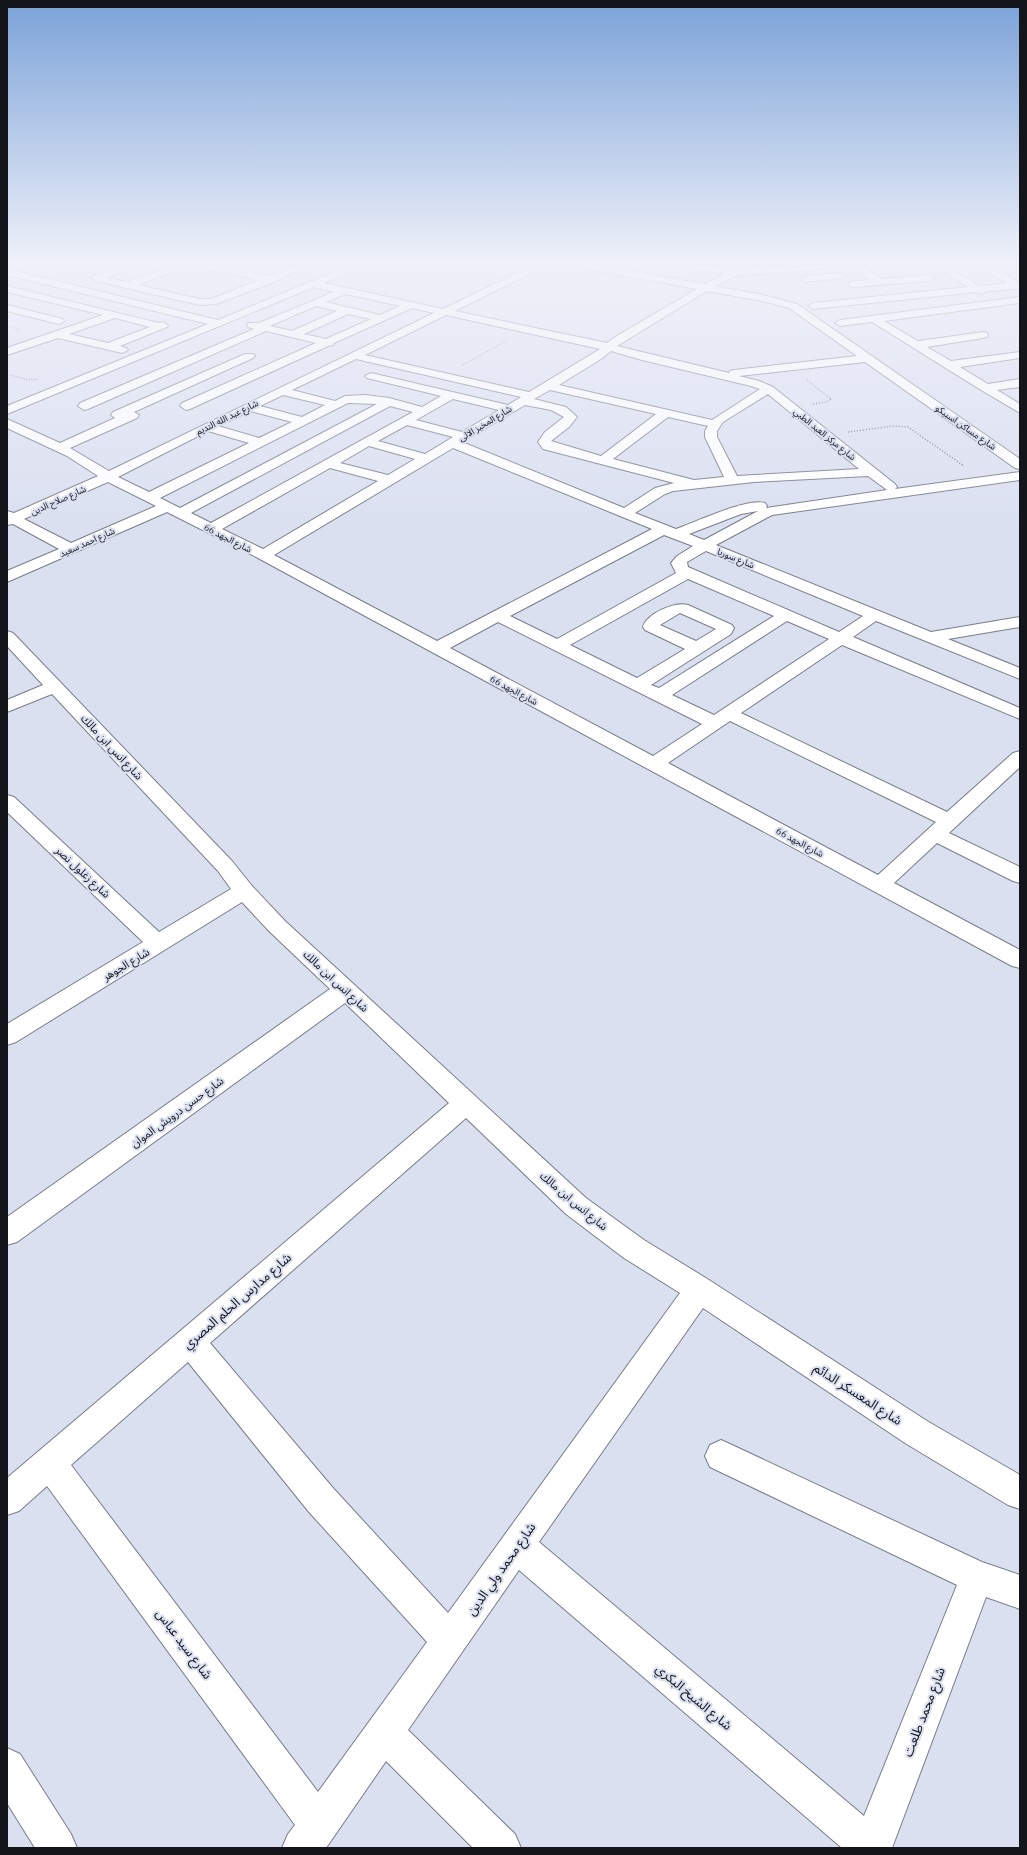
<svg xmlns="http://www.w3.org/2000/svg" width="1027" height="1855" font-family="'IBM Plex Serif','Noto Sans Arabic',serif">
  <rect width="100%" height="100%" fill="#dbe0f1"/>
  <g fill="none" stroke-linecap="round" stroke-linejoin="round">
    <defs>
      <g id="minor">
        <polygon points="123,265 138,265 107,278 127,282 174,265 189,265 138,285 200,299 211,299 259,280 203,268 198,265 217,265 268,276 297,265 311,265 274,282 216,304 200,305 96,281 91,278 93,276"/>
        <path d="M351,265h14l-41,18 119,26 91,-44h13l-92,46 152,32 8,-6 82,-48 -115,-21 -5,-3h22l105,19 20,-10 -35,-6 -5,-3h23l25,5 8,-5h13l-6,4 49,-4h31l-1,3 -3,1 -88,7 -20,10 48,9 34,9 223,155v10l-5,-1 -150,-106 -126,14 20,5 14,6 122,97 2,3 -2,2 125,-17v8l-248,35 -56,30 215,87 89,-15v10l-72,12 72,29v11l-144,-58 -23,16 167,71v11l-178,-74 -101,68 206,99 66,-59 7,-2v16l-71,66 71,34v16l-7,-2 -76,-38 -43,40 126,67v18l-8,-2 -754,-408 -91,-46 -160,70v-11l52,-22 -46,-25 -6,1v-14l7,2 84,-37 -31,-20 -60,-28v-9l53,24 55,-25 -4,-3 2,-3 132,-58h8l2,2 -2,2 -119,54 5,3 -2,3 -67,30 39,23 325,-158 -22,-5 -78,35 -1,2 -5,1 -138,63 -4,1 -6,-4 2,-3 134,-60 -50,-12 -178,78 -4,1 -6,-4 2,-3 174,-74 -6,-2 -1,-2 1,-2h11l75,-31 -20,-5 -307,127v-8l201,-82 -201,-49v-6l211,51zM707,291l55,10 27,7 68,48 -123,14 -4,1 -1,2 -112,-27zM346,294l54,12 -20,9 -54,-13zM316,306l21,5 -45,20 -22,-5zM348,314l23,5 -45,20 -22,-5zM446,315l154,34 -71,43 -164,-37zM611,351l31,9 109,26 9,3 -48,31 -153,-35 42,-26zM356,359l165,38 -13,8 -137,-32 -6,3 2,2 74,18 -19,11 -33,-9 -24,-3 -20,1 -10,5 -43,-11zM550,390l106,24 -55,42 -50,-15 18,-14 8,-10 -11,-10 -32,-8zM768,394l91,75 -122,7 -20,-39v-6l6,-9zM283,395l42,10 -23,12 -42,-11zM453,399l46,11 -37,22 -46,-12zM348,403l29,1 -197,104 -20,-10zM525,405l26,5 13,7 -19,15 -7,10 5,7 131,34 -19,5 -31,20 -162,-66zM390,406l23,6 -202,111 -20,-10zM250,411l42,11 -33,16 -41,-12zM668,417l40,9 -3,5v6l19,40 -30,3 -81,-21zM407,425l46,12 -28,17 -47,-13zM208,431l41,12 -100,49 -31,-15zM369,446l46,13 -27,16 -48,-12zM453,448l199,81 -215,112 -163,-86zM330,468l48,13 -115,68 -41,-20zM868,476l19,14 -121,18 1,-2 -2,-3c-19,-5 -69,19 -89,26l-41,-16 30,-19 8,-3 81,-9zM108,482l48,24 -85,37 -47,-24zM758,511l-54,29 -15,-6 52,-20zM664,535l29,11 -16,10 -6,7 5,10 -119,66 -47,-23zM706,551l157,65 -24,16 -151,-65 -1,-5zM688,579l86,37 -115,72 -8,-3 80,-51 3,-6 -2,-3 -44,-20c-13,-4 -42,9 -45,22l2,3 40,19 -48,29 -67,-33zM680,613l36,16 -20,12 -36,-16zM787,621l42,18 -115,76 -42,-20zM498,622l204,102 -49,32 -203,-108zM730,721l206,101 -58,53 -210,-112z"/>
        <polygon points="848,265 860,265 882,279 929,275 934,278 929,281 853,287 850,286 848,284 850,282 870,280"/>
        <polygon points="931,265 943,265 980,286 1007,283 977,265 989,265 1020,283 1020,289 987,291 982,294 977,292 813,309 808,306 813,303 968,287"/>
        <polygon points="840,273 845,276 843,278 805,282 800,279 805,276"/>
        <path d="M7,286l152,37 4,-1 5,3 -1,2 -47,19 6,2 2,2 -6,3 -64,-15 -51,17v-7l96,-33 -96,-23zM115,318l35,9 -42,16 -39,-9z"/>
        <polygon points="1020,297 1020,303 884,321 918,341 983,332 987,333 988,335 987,337 983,338 927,347 951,361 1020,352 1019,358 960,367 988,384 1020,379 1020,387 997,390 1020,404 1020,413 981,390 872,322 840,326 835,323 840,320"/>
        <polygon points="7,305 63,319 64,321 59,324 7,311"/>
        <path d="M7,631l6,2 219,228 20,25 33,35 301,277 58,42 65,40 218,141 93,54v34l-12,-4 -103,-62 -202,-135 -164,234 325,274 93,-231 -247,-118 -5,-11 5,-11 11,-5 11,5 250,117 38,13v34l-34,-12 -94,251h-50l-323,-278 -111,160 107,104 6,14h-48l-87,-87 -60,87h-44l6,-14 7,-9 -248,-339 -28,25 -12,4v-37l442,-375 -104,-100 -328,239 -10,3v-28l323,-228 -61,-58 -27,-29 -226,140 -9,3v-21l136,-82 -136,-130v-17l7,2 145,135 72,-43 -13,-18 -166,-177 -45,18v-12l36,-15 -36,-39zM466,1118l100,96 58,44 56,35 -232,320 -115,-125 -123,-145zM188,1362l121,150 118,130 -109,150 -247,-327z"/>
        <polygon points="7,1748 20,1754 71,1834 77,1848 35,1848 7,1803"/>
      </g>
    </defs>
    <!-- minor casing -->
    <use href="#minor" stroke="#787c8c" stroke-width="2"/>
    <!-- path-far1 -->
    <g stroke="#6d717c" stroke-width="1" stroke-dasharray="1 1.5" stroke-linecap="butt">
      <polyline points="7,326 20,330"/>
      <polyline points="463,365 506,341"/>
      <polyline points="7,374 28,380 38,379"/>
      <polyline points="807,380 831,399 829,400"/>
    </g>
    <!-- path -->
    <g stroke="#6d717c" stroke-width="1.5" stroke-dasharray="1 2" stroke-linecap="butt">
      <polyline points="813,404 826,402 831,399"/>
      <polyline points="848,432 893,426 908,427 964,466"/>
    </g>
    <!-- minor -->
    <use href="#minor" fill="#fff" fill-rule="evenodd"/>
  </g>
  <!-- sky -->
  <linearGradient id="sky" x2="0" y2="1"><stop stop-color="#7ba2d8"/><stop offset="0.5" stop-color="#eff1f9"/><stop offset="1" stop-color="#eff1f9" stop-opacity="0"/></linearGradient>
  <rect width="1027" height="525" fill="url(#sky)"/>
  <g text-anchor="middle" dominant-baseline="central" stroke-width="4" stroke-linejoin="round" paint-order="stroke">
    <!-- far-street labels -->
    <g font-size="9" fill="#13151b" stroke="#dbe0f1">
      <text transform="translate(227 417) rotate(-26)">شارع عبد الله النديم</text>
      <text transform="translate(485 423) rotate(-31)">شارع المخبز الالى</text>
      <text transform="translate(966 427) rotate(35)">شارع مساكن اسبيكو</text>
      <text transform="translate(825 434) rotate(39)">شارع مركز العبد الطبي</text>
      <text transform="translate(58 500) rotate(-24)">شارع صلاح الدين</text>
      <text transform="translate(228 538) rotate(27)">شارع الجهد 66</text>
      <text transform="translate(87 542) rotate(-24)">شارع احمد سعيد</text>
      <text transform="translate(736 558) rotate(22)">شارع سوريا</text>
      <text transform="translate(514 690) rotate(28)">شارع الجهد 66</text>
      <text transform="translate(800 842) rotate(28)">شارع الجهد 66</text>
    </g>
    <!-- street labels -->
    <g font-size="11" fill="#13151b" stroke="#dbe0f1">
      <text transform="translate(112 747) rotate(47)">شارع انس ابن مالك</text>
      <text transform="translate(83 872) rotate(43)">شارع زغلول نصر</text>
      <text transform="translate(126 964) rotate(-31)">شارع الجوهر</text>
      <text transform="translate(336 981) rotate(43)">شارع انس ابن مالك</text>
      <text transform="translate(177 1112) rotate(-36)">شارع حسن درويش الموان</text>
      <text transform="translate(574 1201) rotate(40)">شارع انس ابن مالك</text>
    </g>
    <!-- near-street labels -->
    <g font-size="13" fill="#13151b" stroke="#dbe0f1">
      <text transform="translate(237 1301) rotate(-41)">شارع مدارس الحلم المصري</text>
      <text transform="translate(858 1394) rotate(33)">شارع المعسكر الدائم</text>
      <text transform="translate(501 1569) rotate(-55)">شارع محمد ولي الدين</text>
      <text transform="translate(184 1644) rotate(53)">شارع سيد عباس</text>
      <text transform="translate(694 1697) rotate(40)">شارع الشيخ البكري</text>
      <text transform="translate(924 1712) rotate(-69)">شارع محمد طلعت</text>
    </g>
  </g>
  <!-- border -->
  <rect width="1027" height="1855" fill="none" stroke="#13151b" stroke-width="16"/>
</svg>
